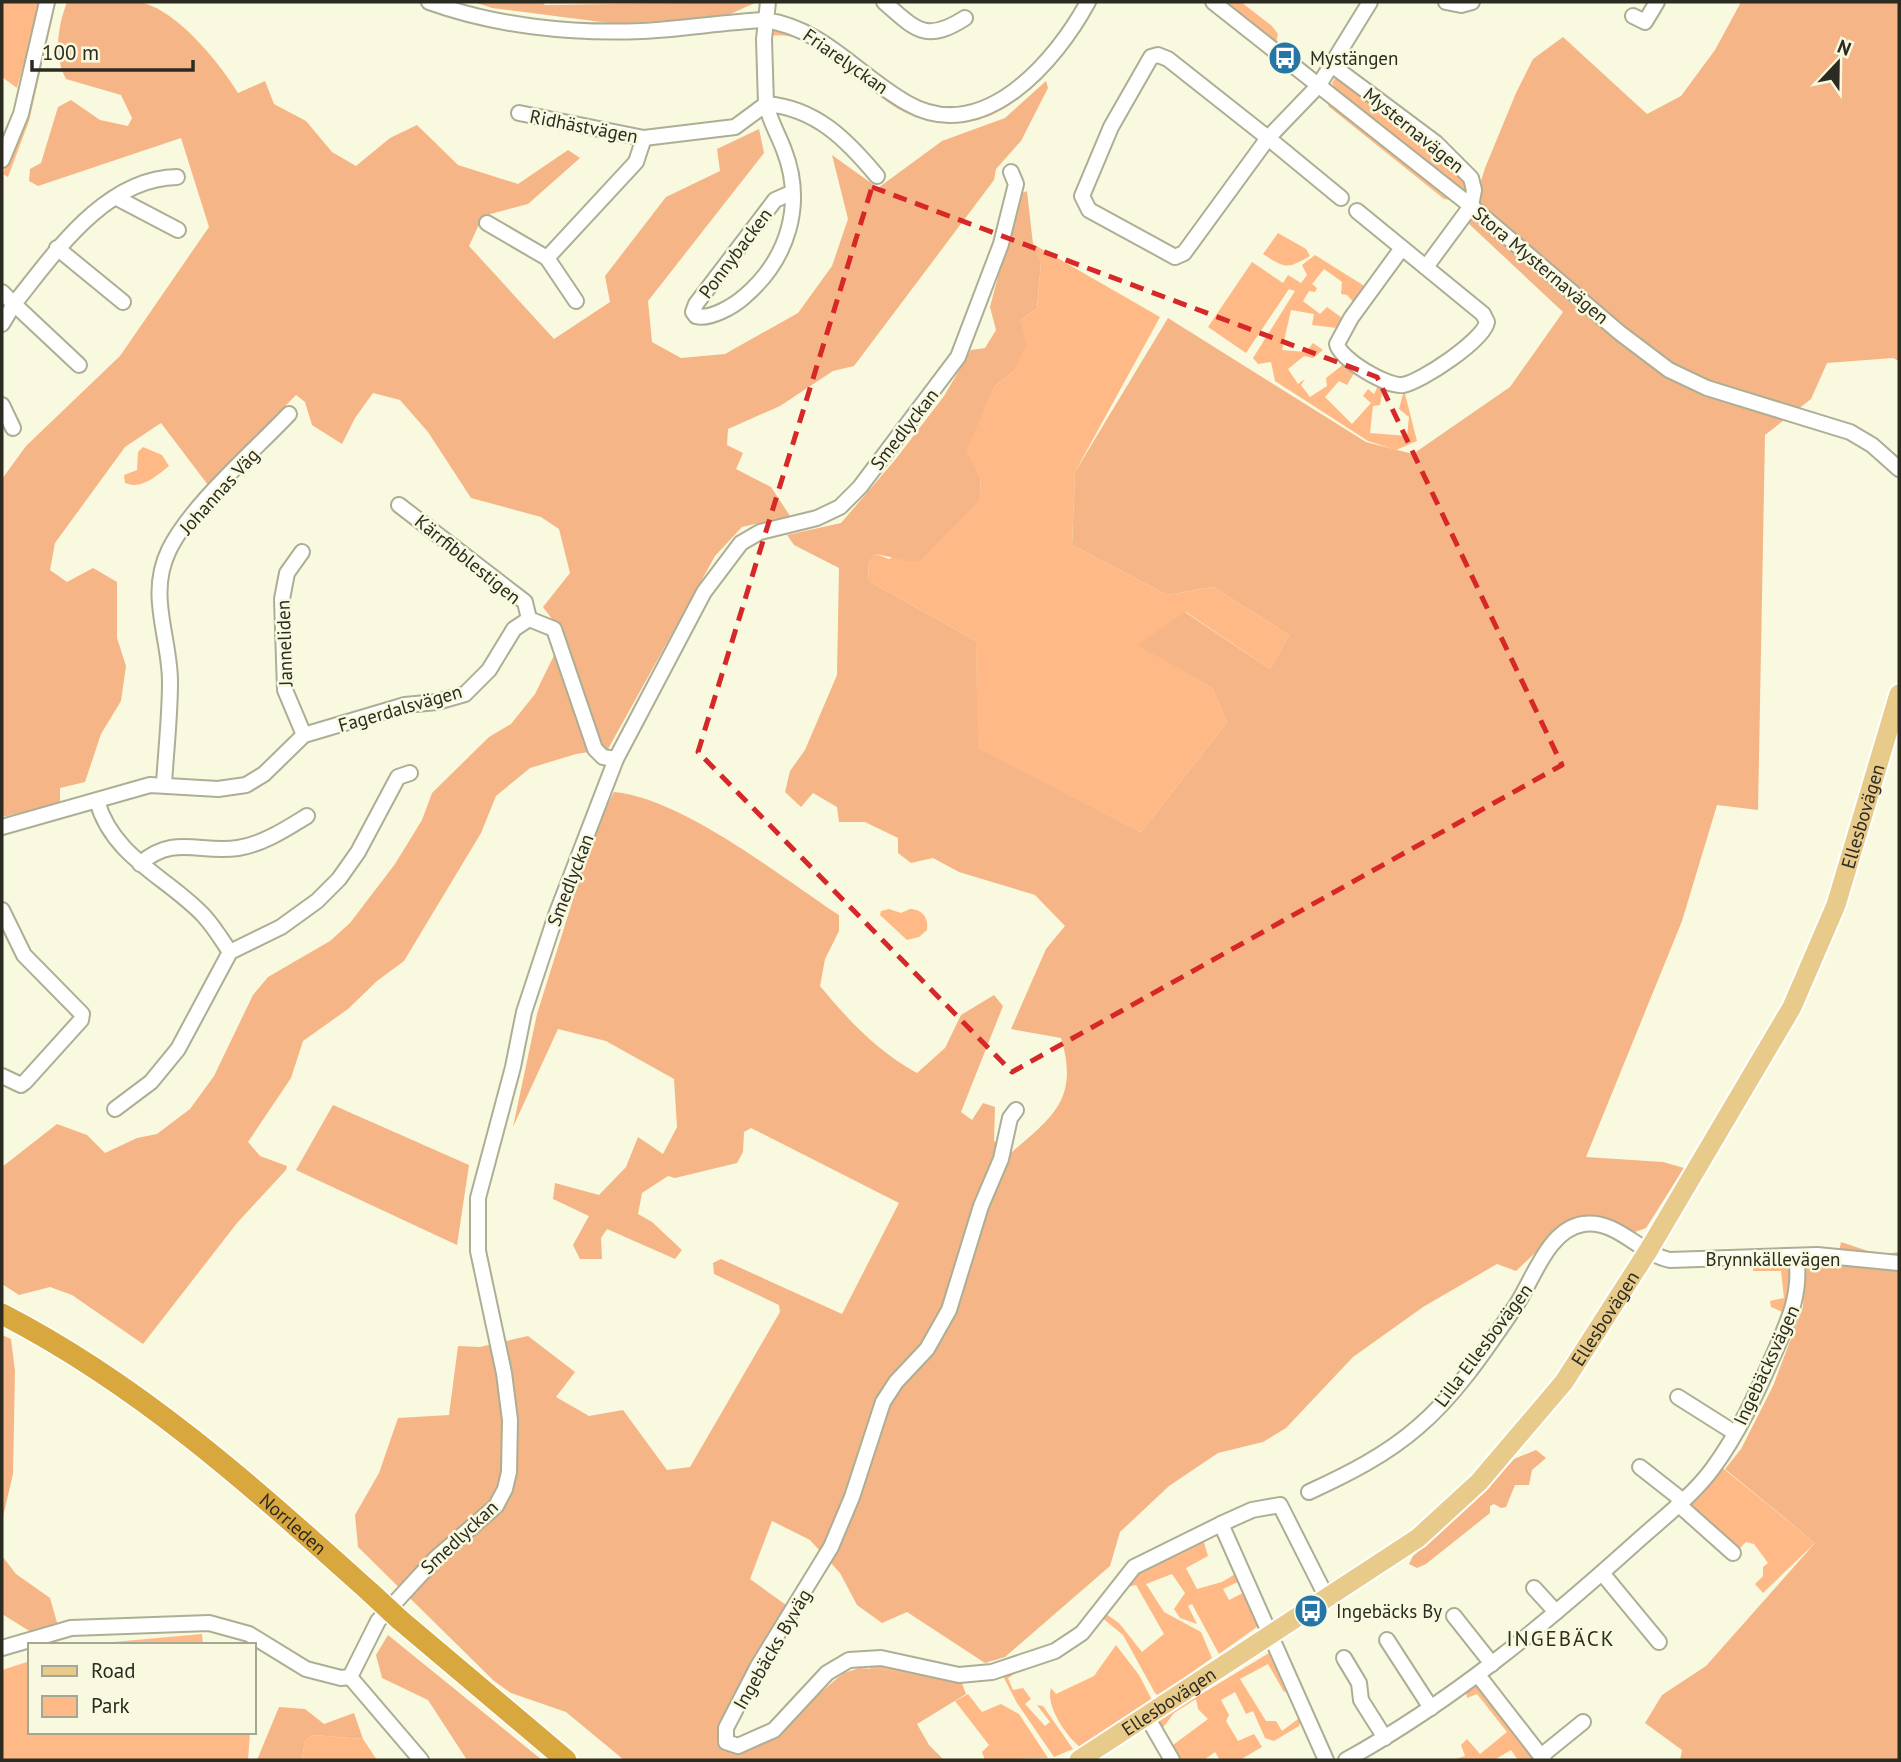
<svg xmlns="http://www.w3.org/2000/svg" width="1901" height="1762" font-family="'PT Sans',sans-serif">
  <rect width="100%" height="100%" fill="#f8f9de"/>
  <!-- green -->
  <g fill="#ffb986">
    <polygon points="2,2 41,2 17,88 2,77"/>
    <polygon points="52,2 56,2 29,121 8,177 3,174"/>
    <path d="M1094,2h4c-42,67 -102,151 -192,111 -19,-9 -36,-26 -52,-38 -25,-20 -52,-44 -85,-39l2,-5 7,-3 29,9 92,69 64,14 38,-12 11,-8z"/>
    <polygon points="1224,2 1241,2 1272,26 1278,34 1276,43"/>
    <polygon points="1336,77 1428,142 1467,179 1467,191 1462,191 1337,93 1332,83"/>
    <polygon points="1330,101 1450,198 1450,200 1444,199 1328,106"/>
    <path d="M1278,233l28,16 4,7c-23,13 -24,13 -47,-2z"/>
    <polygon points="1033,244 1160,317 1075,472 1072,545 1167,595 1213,587 1289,635 1270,669 1186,612 1138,645 1212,688 1227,722 1141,832 977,748 976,641 869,581 868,563 876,554 889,559 964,513 981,499 980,476 965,451 995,386 1013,372 1020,321 1037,308 1041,262"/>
    <polygon points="1315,255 1366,287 1355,304 1347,295 1341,294 1342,282 1324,269 1312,284 1317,288 1315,292 1309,291 1303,301 1320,314 1327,307 1345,320 1337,328 1312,325 1314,314 1291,310 1282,350 1306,352 1313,343 1323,350 1313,358 1304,356 1288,369 1298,384 1305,379 1301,385 1310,397 1327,386 1326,378 1344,364 1356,370 1347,385 1339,381 1325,397 1352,424 1371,403 1363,396 1368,389 1374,394 1379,384 1383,385 1380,405 1373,406 1370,433 1407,436 1409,417 1399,409 1404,390 1417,441 1396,450 1368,441 1275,381 1271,362 1258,364 1253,358 1295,291 1289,289 1246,353 1208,327 1252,262 1283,283 1288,275 1301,283 1307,275 1302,265"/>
    <path d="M143,447l19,8 7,11c-13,10 -27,24 -44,17l-1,-8 13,-5 1,-18z"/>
    <path d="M889,909l12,4 9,-4c12,0 19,9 17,21l-8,7 -12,3 -27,-25 1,-4z"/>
    <polygon points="1782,1263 1792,1268 1787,1314 1771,1307 1770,1301 1784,1298 1781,1271 1753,1271 1753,1266 1780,1266"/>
    <polygon points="1719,1465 1815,1543 1763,1593 1755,1584 1763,1576 1763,1567 1768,1563 1754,1544 1746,1542 1738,1550 1686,1505"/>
    <polygon points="1203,1539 1208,1556 1186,1568 1197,1589 1222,1582 1237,1573 1240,1581 1223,1589 1229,1600 1245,1592 1261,1624 1219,1654 1192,1604 1188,1606 1197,1624 1180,1618 1174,1609 1185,1593 1172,1574 1146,1584 1164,1612 1201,1632 1212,1658 1159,1696 1155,1693 1123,1635 1100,1616 1103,1612 1119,1623 1142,1652 1164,1634 1136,1585 1127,1587 1125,1579"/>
    <polygon points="202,1634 203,1645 80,1645"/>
    <path d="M1116,1645l23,30 13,25 -72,47c-14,-11 -35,-42 -29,-59l5,6 38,-18z"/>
    <polygon points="1269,1653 1286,1691 1284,1692 1268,1664 1240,1679 1266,1721 1276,1721 1282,1731 1298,1719 1290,1696 1301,1721 1299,1726 1274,1741 1265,1738 1253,1711 1246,1714 1235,1692 1221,1700 1229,1715 1226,1721 1238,1741 1254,1734 1262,1747 1240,1760 1220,1760 1215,1752 1204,1760 1181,1760 1173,1745 1208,1719 1198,1709 1196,1699 1174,1713 1162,1729 1155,1722"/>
    <polygon points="864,1660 922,1671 1027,1666 1008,1678 1013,1690 1023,1688 1031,1699 1025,1704 1045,1726 1050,1722 1037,1705 1043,1706 1073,1749 1054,1757 1017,1703 1003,1676 936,1678 871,1669"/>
    <polygon points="30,1661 30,1732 250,1732 248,1760 2,1760 2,1670"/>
    <polygon points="1473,1686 1481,1688 1539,1760 1518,1760 1511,1750 1494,1760 1452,1760 1465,1756 1461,1745 1467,1739 1480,1754 1507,1732 1477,1694 1467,1698 1466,1690"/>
    <polygon points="968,1694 982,1712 1001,1704 1019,1714 1048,1758 985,1760 982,1752 989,1745 955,1701"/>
    <polygon points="314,1735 363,1739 377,1760 302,1760 305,1740"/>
  </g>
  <!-- forest -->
  <g fill="#f6b586">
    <path d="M67,2c23,0 49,-2 72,0 36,6 81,61 99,91l27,-12 9,23 32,17 26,31 24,14 34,-28 27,-13 41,40 60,19 50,-34 12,8 -52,46 -45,12 -14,30 85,93 56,-37 -5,-26 61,-79 54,-26 -3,-22 42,-20 5,24 -116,148 4,41 29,16 44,-4 73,-41 34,-47 16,-47 -16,-64 46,33 64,-47 63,-23 41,-37 2,7 -27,53 -25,28 -2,11 -140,186 -21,5 -53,35 -52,23 -1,16 16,8 -7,16 35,18 19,29 -48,11 -27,29 -107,193 -32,5 -46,14 -34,28 -15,37 -77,128 -27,20 -29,28 -45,32 -12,37 -43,64 12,14 27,10 -1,4 -49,53 -94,121 -71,-49 -22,-8 -31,8 -17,-11v-117l55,-43 30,11 18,18 32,-15 20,-4 33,-25 24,-33 39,-81 15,-18 62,-36 20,-18 45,-59 27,-44 10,-27 57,-56 22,-13 24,-30 29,-59 -21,-28 27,-34 -11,-44 -18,-12 -70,-19 -43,-66 -28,-32 -27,-7 -18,25 -13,26 -30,-19 -7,-23 -9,-7 -88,90 -47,-62 -36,24 -70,96 -5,27 17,12 26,-14 24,14v56l9,28 -5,35 -20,33 -16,48 -25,6v16l-58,13v-338l24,-33 94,-90 89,-129 -28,-89 -143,48 -9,-5 1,-12 11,-6 17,-56 13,-7 29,20 28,6 4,-8 -11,-23 -55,-16c-13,-24 -8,-53 1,-77z"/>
    <polygon points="474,2 542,2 545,5 757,2 726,16 617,24 492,8"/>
    <path d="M1741,2h158v359l-6,-3 -66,5 -16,36 -46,36 -7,375 -41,-5 -35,116 -96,236 77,5 21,6 -38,60 -14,5 -26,-12 -52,14 -38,36 -19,-7 -74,43 -70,50 -67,71 -23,14 -45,11 -49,33 -49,46 -10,34 -105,91 -20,6 -78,-51 -25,11 -25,-18 -17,-32 -30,-33 -38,-19 -22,58 36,26 -67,127 -1,11c39,19 96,-48 126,-70l15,-5 16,1 86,12 5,13 -49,30 12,21 15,15h-320l-58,-48 -55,-19 -17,-12 -136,-134 -3,-32 24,-42 19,-55 51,-3 9,-69 22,1 48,-11 47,36 -19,25 33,19 34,-6 44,60 23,-3 90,-155 -1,-7 -65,-31 -1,-11 8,-4 121,55 57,-111 -148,-75 -7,4 -1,20 -6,11 -62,15 -7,-2 -26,17 -4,21 14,8 30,28 -7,9 -68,-30 -6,9 1,21h-22l-7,-14 16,-29 -36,-17 2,-16 44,12 27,-28 12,-30 25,17 14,-27 -3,-48 -68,-38 -48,-12 -45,98 24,-113 49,-156 13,-36 15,-30c68,6 167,85 225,123v16l-14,28 -5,27c29,35 57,65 97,87l28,-25 16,-33 33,-20 9,11 -42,106 11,8 11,-17 12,4 -1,34 18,11c42,-36 67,-54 49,-114l-50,-9 35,-80 19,-23 -30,-31 -76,-23 -26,-14 -22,5 -13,-10v-15l-33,-16h-26l-2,-15 -24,-14 -12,14 -16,-15 5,-21 15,-21 32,-75 2,-107 -45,-23 -7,-10 54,-12 54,-63 49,-64 27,-46 14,-2 11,-18 -6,-23 30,-113 7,-3 6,53 8,18 -4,46 -17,13 6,24 -13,27 -18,14 -29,65 14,25 1,23 -60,61 -8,2 -37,-8 -8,9 1,18 107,60 2,107 163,84 86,-110 -15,-34 -75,-43 48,-33 85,57 19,-34 -76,-48 -46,8 -95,-50 3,-73 93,-154 198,124 47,12 97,-67 53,-75 -95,-89 17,-55 31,-75 17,-34 30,-22 84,77 34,-18 34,-46z"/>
    <polygon points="333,1105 469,1165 457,1245 296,1170"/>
    <polygon points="1841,1242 1880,1255 1899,1252 1899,1760 1680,1760 1682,1750 1645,1723 1662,1695 1706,1666 1815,1543 1725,1469 1741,1449 1773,1386 1803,1307 1805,1261 1837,1261"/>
    <polygon points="2,1335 11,1339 15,1371 13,1474 2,1521"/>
    <polygon points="1536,1450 1546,1458 1532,1470 1529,1485 1515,1485 1506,1507 1501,1508 1494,1504 1490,1506 1490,1513 1426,1564 1417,1568 1409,1564 1413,1556 1466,1509 1514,1459"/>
    <polygon points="2,1556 16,1574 50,1598 58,1626 31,1632 2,1614"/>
    <polygon points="388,1635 542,1760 467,1760 428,1700 382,1678 376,1655"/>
    <polygon points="279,1707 305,1709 324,1724 354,1713 363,1739 314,1735 305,1740 302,1760 257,1760"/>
  </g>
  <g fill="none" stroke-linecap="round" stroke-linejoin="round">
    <defs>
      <g id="minor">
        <path d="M429,2c66,24 143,32 213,29 41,-2 82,-9 123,-11 60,9 92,55 142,83 76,44 149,-42 181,-101"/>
        <path d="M884,2c32,28 42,41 81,16"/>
        <polyline points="1213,2 1471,206 1620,333 1669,370 1707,388 1850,432 1872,445 1899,469"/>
        <polyline points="1446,2 1461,5 1472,2"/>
        <polyline points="1633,16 1645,22 1657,2"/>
        <polyline points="1333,66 1436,143 1471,178 1474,190 1471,206 1426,267"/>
        <polyline points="519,113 644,138 735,127 766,104 764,39 768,2"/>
        <polyline points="2,160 21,114 47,2"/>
        <path d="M791,193l-16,7 -79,104 -3,8 3,4c14,4 38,-10 49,-20 43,-37 60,-92 39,-146 -6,-16 -14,-29 -18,-46 50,4 81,36 111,72"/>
        <polyline points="117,198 178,230"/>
        <polyline points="1341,198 1268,138 1184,253 1175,257 1089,210 1082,196 1111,127 1151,57 1158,55 1168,59 1268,138 1319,85 1370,2"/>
        <path d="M1357,211l126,103 4,8c-3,18 -66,60 -84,63 -16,2 -63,-26 -66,-41l14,-26 51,-70"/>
        <polyline points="487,223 547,258 576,301"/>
        <polyline points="57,248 123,302"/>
        <polyline points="547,258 636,162 644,138"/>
        <polyline points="2,292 14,304 2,324"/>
        <path d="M79,365l-65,-61c40,-50 91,-126 163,-127"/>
        <polyline points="2,405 13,428"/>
        <polyline points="399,505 525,602 529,619"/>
        <polyline points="302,552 287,573 282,599 285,690 304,735"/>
        <path d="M164,784c2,-34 6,-68 6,-102 0,-45 -23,-87 -1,-132 22,-45 84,-98 120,-136"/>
        <path d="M97,801c16,57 72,77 107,115 10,11 18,24 26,36"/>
        <polyline points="2,827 150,785 218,789 246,785 264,774 304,735 405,705 437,702 465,694 489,670 514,629 529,619 554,629 595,749 603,757 616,759"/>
        <path d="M140,864c33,-30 61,-10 98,-16 25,-4 48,-19 69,-32"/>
        <polyline points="2,910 24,955 82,1014 81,1020 25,1082 21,1085 2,1076"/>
        <polyline points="115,1109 151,1082 178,1049 230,952 281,927 317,901 339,879 358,852 398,777 410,773"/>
        <polyline points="1016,1110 1010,1118 1001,1159 981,1206 949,1310 927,1349 896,1382 883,1402 852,1497 831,1547 758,1666 726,1728 726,1742 738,1746 774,1730 827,1673 849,1660 881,1658 959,1675 992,1672 1055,1651 1082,1633 1134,1567 1221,1524 1326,1760"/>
        <polyline points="1678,1397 1735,1433"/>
        <polyline points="1640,1467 1682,1500"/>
        <path d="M1309,1492c39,-18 77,-37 109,-65 38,-32 69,-79 97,-120 18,-26 32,-77 68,-83 34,-5 57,30 87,36l147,-5 82,8"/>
        <polyline points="1678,1504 1733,1553"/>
        <polyline points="1221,1524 1252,1510 1280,1505 1328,1600"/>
        <polyline points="1602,1573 1659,1642"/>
        <polyline points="1534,1588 1556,1612"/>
        <polyline points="1454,1616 1492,1664"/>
        <polyline points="1387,1640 1431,1708"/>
        <polyline points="2,1648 71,1628 209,1623 249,1634 306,1669 341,1678 350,1677"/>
        <polyline points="1344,1658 1359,1683 1361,1700 1385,1738"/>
        <polyline points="1478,1675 1544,1760"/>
        <polyline points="350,1677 378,1621 436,1558 496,1506 505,1489 509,1472 510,1420 504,1373 478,1251 478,1198 513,1067 524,1012 556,915 616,759 704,592 741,543 760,532 817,518 840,507 860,487 958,357 1001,244 1016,184 1011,172"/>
        <polyline points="350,1677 421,1760"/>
        <polyline points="1146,1715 1172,1760"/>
        <polyline points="1541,1756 1583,1722"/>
        <path d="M1346,1760c105,-58 198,-135 287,-215 26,-24 59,-48 80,-77 25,-34 43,-73 60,-112 15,-34 29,-62 23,-100"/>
      </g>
      <g id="major">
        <path id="s1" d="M1079,1760l339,-222 61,-56 85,-100 84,-131 144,-244 44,-102 63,-211"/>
      </g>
      <g id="highway">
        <path id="s2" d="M2,1314c140,72 253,175 369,279"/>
        <polyline points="399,1619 566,1760"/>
      </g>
    </defs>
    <!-- minor casing -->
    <use href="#minor" stroke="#adae94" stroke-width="18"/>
    <!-- major casing -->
    <use href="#major" stroke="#fff" stroke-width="23"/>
    <!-- highway casing -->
    <use href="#highway" stroke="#fff" stroke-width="24"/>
    <!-- minor -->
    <use href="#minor" stroke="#fff" stroke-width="14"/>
    <!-- major -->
    <use href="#major" stroke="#e8ca8b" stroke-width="19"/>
    <!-- highway -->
    <use href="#highway" stroke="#d8a73e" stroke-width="21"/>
    <defs>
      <polyline id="highway-bridge" points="371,1593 399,1619"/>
    </defs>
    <!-- highway-bridge casing -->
    <use href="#highway-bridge" stroke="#fff" stroke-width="24" stroke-linecap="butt"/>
    <!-- highway-bridge -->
    <use href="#highway-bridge" stroke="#d8a73e" stroke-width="21"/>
  </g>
  <!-- marked area -->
  <path fill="none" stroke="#d62828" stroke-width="5" stroke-dasharray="14 9" stroke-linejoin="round" d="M872,187l505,190 185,388 -550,307 -314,-320z"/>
  <!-- icons -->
  <defs>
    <symbol id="bus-disc" viewBox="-11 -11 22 22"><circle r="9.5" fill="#2576a7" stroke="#f8f9de"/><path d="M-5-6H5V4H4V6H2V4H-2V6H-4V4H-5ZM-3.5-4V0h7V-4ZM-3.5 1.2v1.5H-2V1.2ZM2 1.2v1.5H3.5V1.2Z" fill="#fff"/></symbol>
  </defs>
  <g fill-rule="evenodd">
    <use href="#bus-disc" x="1266" y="39" width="38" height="38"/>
    <use href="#bus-disc" x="1292" y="1592" width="38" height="38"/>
  </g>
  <g text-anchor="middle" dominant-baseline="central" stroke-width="5" stroke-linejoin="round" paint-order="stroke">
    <!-- poi labels -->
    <g font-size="19" fill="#2b2b21" stroke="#f8f9de" text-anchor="start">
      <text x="1310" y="58">Mystängen</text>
      <text x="1336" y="1611">Ingebäcks By</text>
    </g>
    <!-- street labels -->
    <g font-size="19" fill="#2b2b21" stroke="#f8f9de">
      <text transform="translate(846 61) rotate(35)">Friarelyckan</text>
      <text transform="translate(584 126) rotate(11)">Ridhästvägen</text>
      <text transform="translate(1414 130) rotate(39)">Mysternavägen</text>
      <text transform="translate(735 253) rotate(-53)">Ponnybacken</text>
      <text transform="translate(1541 265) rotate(40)">Stora Mysternavägen</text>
      <text transform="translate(904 429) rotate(-52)">Smedlyckan</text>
      <text transform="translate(219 491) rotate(-48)">Johannas Väg</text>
      <text transform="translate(468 559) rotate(39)">Kärrfibblestigen</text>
      <text transform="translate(284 643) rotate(-92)">Janneliden</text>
      <text transform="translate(400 708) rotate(-16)">Fagerdalsvägen</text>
      <text stroke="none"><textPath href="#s1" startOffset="1262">Ellesbovägen</textPath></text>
      <text transform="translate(570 880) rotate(-69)">Smedlyckan</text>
      <text x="1773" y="1259">Brynnkällevägen</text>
      <text stroke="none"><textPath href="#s1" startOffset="695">Ellesbovägen</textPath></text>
      <text transform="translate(1483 1345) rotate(-53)">Lilla Ellesbovägen</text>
      <text transform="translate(1766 1365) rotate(-65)">Ingebäcksvägen</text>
      <text stroke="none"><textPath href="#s2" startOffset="360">Norrleden</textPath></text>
      <text transform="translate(459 1537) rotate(-43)">Smedlyckan</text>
      <text transform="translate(772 1649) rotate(-60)">Ingebäcks Byväg</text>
      <text stroke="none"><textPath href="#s1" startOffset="107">Ellesbovägen</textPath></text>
    </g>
    <!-- neighbourhood labels -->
    <g font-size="21" letter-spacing="2" fill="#2f2f1a" stroke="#f8f9de">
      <text x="1561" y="1638">INGEBÄCK</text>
    </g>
  </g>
  <!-- border -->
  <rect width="1901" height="1762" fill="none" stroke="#2b2b21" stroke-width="7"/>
  <!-- legend -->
  <rect x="28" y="1643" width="228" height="91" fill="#f8f9de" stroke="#a6a792" stroke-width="2"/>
  <rect x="42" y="1666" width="35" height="10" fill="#e8ca8b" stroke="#a6a792" stroke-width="2"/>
  <text x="91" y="1678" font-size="21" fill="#2b2b21">Road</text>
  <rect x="42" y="1696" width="35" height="21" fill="#ffb986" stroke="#a6a792" stroke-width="2"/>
  <text x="91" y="1713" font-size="21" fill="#2b2b21">Park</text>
  <!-- north arrow -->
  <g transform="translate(1838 63) rotate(22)" stroke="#f8f9de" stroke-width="5" paint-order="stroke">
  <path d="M0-5L12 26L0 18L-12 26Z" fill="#2b2b21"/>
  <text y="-10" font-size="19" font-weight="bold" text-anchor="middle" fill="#2b2b21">N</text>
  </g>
  <!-- scale -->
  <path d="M32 60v10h161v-10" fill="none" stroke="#2b2b21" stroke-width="3.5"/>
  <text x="42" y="60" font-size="21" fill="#2b2b21" stroke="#f8f9de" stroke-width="5" paint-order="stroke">100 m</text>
</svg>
